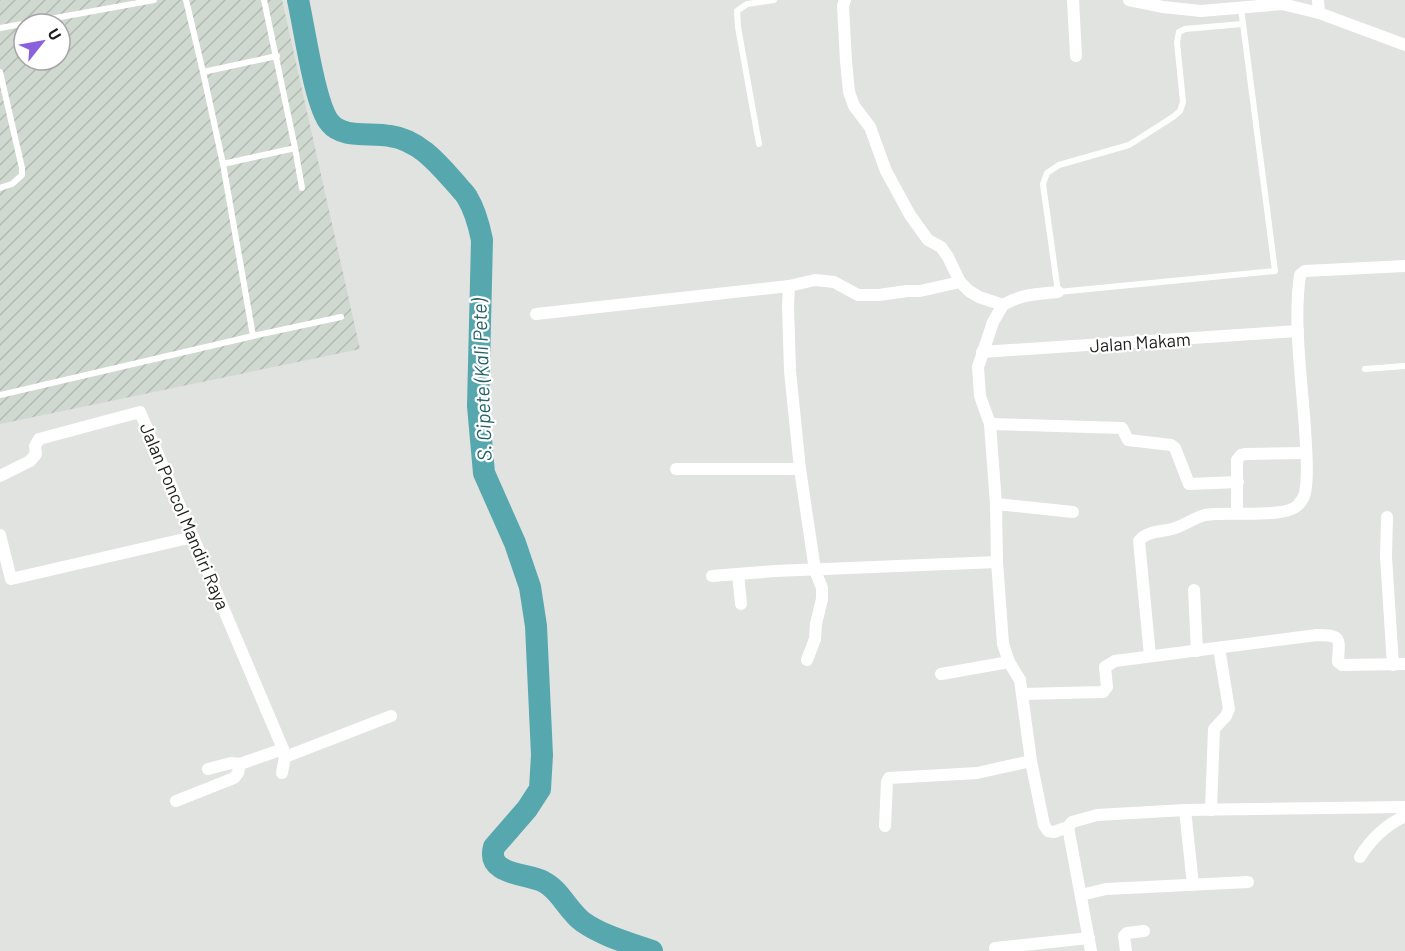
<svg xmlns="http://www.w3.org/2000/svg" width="1405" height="951" font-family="Barlow,sans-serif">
  <defs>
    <pattern id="industrial-furrows" width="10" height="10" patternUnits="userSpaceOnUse" patternTransform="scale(1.5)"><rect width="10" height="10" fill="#d0d9cf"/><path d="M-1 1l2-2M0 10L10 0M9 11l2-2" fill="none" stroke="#b2bab1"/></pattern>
  </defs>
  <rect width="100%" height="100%" fill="#e0e3df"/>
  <!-- industrial -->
  <path fill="url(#industrial-furrows)" fill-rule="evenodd" d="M0,0h282l78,349 -360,75zM24,24h36v36h-36z"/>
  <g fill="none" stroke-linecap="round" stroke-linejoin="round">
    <!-- river -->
    <path stroke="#57a7af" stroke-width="22" d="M298,0c6,26 17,106 32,123 13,16 41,9 60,13 30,4 50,30 68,50 3,4 7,7 9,11 8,13 12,28 15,43l-4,166 6,67 31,70 15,44 6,39 6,129 -2,34 -13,20 -33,38c-8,29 34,26 50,35 16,8 24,29 39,40 20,14 46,21 69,29"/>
    <!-- service -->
    <g stroke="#fff" stroke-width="6">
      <polyline points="186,0 203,72"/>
      <polyline points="1241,8 1275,271 1058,292 1043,184 1047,173 1059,165 1129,145 1173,117 1180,111 1183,102 1177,42 1179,32 1185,29 1242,24"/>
      <polyline points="0,28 154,0"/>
      <polyline points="0,72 22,168 22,175 12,184 0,188"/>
      <polyline points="759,144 738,27 737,11 747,4 774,0"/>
      <polyline points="295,148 302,188"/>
      <polyline points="223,164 203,72 277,56"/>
      <polyline points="253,336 341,317"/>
      <polyline points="1365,369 1405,366"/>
      <polyline points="0,395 253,336 223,164 295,148 264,0"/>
    </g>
    <!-- minor -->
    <g stroke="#fff" stroke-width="12">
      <polyline points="845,0 843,6 846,61 849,92 854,106 870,127 886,171 910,215 928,240 941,247 948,257 960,282 969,291 979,297 1003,305 993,322 978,367 980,396 990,424 996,504 997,562 1003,644 1009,662 1020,680 1031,761 1044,825 1048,831 1054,832 1068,827 1072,822 1097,815 1185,810 1405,807"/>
      <polyline points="1073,0 1076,56"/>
      <polyline points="1129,0 1163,7 1201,11 1282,4 1319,13 1405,45"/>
      <polyline points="1318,0 1319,13"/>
      <polyline points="789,286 788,305 790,371 800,469 815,570 822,588 822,599 816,624 815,639 807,660"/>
      <path d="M1003,305c18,-11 35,-11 55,-13"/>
      <polyline points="536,314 789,286 815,280 834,282 858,295 879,295 907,291 920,291 960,282"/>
      <polyline points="982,352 1298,331"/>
      <polyline points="990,424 1122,428 1128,440 1171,445 1175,448 1189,484 1238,482"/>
      <polyline points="676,469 800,469"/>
      <polyline points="0,476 30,461 36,454 35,446 39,439 140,412 283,749 285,757 282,773"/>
      <polyline points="996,504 1073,512"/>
      <polyline points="1237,512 1237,460 1241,455 1246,454 1306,453"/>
      <polyline points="1387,517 1386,557 1393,665"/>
      <polyline points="0,535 11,579 193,537"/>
      <polyline points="738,574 741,604"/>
      <polyline points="712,576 775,571 997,562"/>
      <polyline points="1194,590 1197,651"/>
      <path d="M1150,656l-11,-115c8,-10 21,-9 33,-12 12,-3 21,-11 33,-14 22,-4 80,4 93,-10 3,-3 6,-8 7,-12 4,-18 1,-45 0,-64 -3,-48 -12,-107 -5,-154l5,-4 100,-5"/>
      <polyline points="941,674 1009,662"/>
      <path d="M1022,694l81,-2 4,-5 -2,-20 10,-6 202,-26c26,0 22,4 21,27l4,3 63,-1"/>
      <polyline points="285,757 391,716"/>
      <polyline points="208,769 231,763 240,764 283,749"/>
      <polyline points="176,801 234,778 238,773 240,764"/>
      <polyline points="1185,810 1193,885"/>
      <polyline points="1211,810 1214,729 1226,716 1229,709 1219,648"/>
      <polyline points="885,826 887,782 889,778 977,773 1031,761"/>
      <polyline points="1068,827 1091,951"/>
      <path d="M1360,857c11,-18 26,-32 45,-41"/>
      <polyline points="1081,895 1106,889 1248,882"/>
      <polyline points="995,948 1089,938"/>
      <polyline points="1126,951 1124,936 1127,933 1144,931"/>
    </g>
  </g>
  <g text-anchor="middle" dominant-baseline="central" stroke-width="4.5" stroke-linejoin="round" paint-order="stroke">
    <!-- street labels -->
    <g font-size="18" fill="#1e1f1d" stroke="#fff">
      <text transform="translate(1140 342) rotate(-4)">Jalan Makam</text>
      <text transform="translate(185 516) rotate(67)">Jalan Poncol Mandiri Raya</text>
    </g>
    <!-- water labels -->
    <g font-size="20" font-style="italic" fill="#216369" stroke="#fff">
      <text transform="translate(481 380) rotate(-92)">S. Cipete (Kali Pete)</text>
    </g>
  </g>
  <!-- north arrow -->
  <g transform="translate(42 42) rotate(59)"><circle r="28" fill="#ffffff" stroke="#a5a5a5" stroke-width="1.5"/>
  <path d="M0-4.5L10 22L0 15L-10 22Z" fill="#8a61dc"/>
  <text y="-9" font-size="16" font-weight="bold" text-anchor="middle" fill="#1e1f1d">U</text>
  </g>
</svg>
